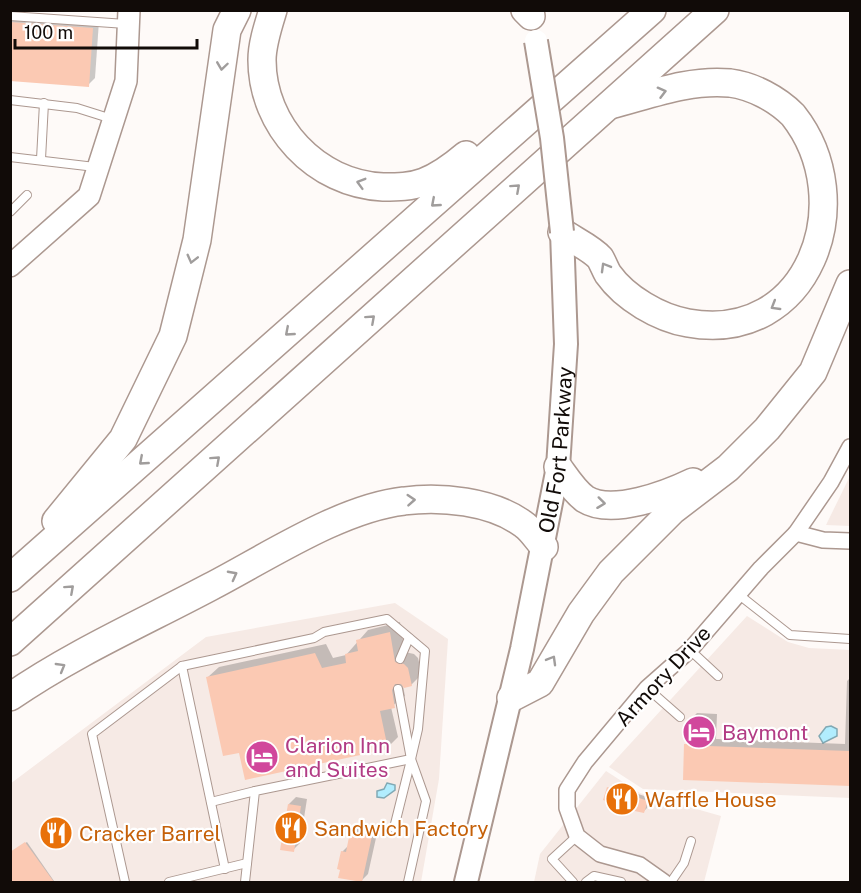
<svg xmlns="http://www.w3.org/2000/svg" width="861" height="893" font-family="'Public Sans',sans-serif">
  <rect width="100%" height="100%" fill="#fefaf8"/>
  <!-- built -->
  <g fill="#f6eae5">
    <polygon points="850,476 850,526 826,525"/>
    <polygon points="395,603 448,639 439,779 421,882 11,882 10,784 206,637"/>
    <polygon points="747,616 788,642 809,648 850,650 850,798 643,789 609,767"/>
    <polygon points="606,771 640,793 721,816 704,882 534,882 540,854"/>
  </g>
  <!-- water -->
  <g fill="#b1edfe" stroke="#81a9b4" stroke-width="1.5">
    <polygon points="831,726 837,729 837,736 823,743 819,736 826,727"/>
    <polygon points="387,783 395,785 395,790 384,798 377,797 377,791 384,789"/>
  </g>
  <!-- shadow -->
  <g fill="#0003">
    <polygon points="10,14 99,21 95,78 88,85 10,80"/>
    <polygon points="400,622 405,652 414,654 418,658 422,674 411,685 403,686 405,696 391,707 398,737 387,748 240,751 208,677 219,667 326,644 333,658 346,655 368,630"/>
    <polygon points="850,678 850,784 685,779 686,745 689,741 690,720 697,713 717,714 716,739 845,744 847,681"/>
    <polygon points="612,785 650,798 647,808 644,811 609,788"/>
    <polygon points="296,797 307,799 300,843 293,850 289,804"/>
    <polygon points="358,825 378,829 368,874 361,881 342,852 349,845 351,832"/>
    <polygon points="27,842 54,881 52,882 10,882 10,853"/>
  </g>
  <!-- building -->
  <g fill="#fbc9b3">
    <polygon points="10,22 93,28 89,87 10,81"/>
    <polygon points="390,632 395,662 404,664 408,668 412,686 404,688 401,684 395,684 392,690 395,708 380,711 388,749 245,780 239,753 223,756 206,677 315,653 322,668 346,663 345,654 358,651 356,640"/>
    <polygon points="689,720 710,721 709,746 850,751 850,786 683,780 684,744 688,744"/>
    <polygon points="607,787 648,801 644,813 611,806 612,803 603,800"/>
    <polygon points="288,804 301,806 294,852 280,850"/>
    <polygon points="350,832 372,836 362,882 338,878 340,870 337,869 341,851 346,852"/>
    <polygon points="25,842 54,882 10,882 10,852"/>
  </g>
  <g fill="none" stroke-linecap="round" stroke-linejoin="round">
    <defs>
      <g id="lane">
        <polyline points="10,16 126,24"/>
        <polyline points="10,100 77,108 112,119"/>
        <polyline points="10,157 95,167"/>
        <polyline points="41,159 44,103"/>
        <polyline points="10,212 27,195"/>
        <polyline points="738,594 790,635 850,639"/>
        <polyline points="690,650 718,676"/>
        <polyline points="400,659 409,638"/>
        <polyline points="647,688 680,717"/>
        <polyline points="398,689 411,759 426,801 408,882"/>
        <polyline points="211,802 255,791"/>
        <polyline points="394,828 411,760"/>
        <polyline points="225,869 182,666 314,638 324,632 387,619 425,651 418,729 411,759 255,791 245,882"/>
        <polyline points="125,882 92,734 182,666"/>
        <polyline points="169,882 247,863"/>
        <polyline points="573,882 552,859 577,836"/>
        <polyline points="586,882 594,876 621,882"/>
        <polyline points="671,882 684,863 691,841"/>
      </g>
      <g id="street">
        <polyline points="796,533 823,540 850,541"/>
        <polyline points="664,882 640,865 600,854 577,836 567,808 567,790 585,762 647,688 690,650 761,568 796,533 831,482 850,447"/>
      </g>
      <polyline id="secondary" points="10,266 89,196 126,81 129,10"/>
      <g id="primary">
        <path id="s1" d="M466,882l56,-233 36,-182 8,-123 -4,-112"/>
      </g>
      <g id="highway">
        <path d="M273,10c-5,16 -11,34 -11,50 0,66 54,124 121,127 14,0 28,0 41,-5 16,-6 29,-16 42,-27"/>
        <polyline points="525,10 531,16"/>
        <path d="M562,232c11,8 29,16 38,26 3,5 5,11 8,16 17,24 51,44 80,49 121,22 173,-122 105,-208 -16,-16 -40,-29 -63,-32 -41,-4 -81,12 -120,22"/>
        <path d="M558,467c8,11 16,24 27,32 27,17 83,-5 108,-17"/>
        <polyline points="56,521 123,439 173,336 197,240 227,30 237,10"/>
        <polyline points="10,578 652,10"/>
        <polyline points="10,642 715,10"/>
        <path d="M10,697c62,-43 134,-75 200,-110 56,-29 131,-79 194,-86 36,-5 88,0 119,23 8,5 14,15 21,23"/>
        <polyline points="511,698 540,683 581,613 611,572 673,510 728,468 767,429 813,372 850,284"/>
      </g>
    </defs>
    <!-- lane casing -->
    <use href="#lane" stroke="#ac9890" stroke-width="10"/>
    <!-- street casing -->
    <use href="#street" stroke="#ac9890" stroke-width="18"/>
    <!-- secondary casing -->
    <use href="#secondary" stroke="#ac9890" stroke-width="24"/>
    <!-- primary casing -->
    <use href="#primary" stroke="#ac9890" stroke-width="26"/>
    <!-- highway casing -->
    <use href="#highway" stroke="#ac9890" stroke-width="30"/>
    <!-- lane -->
    <use href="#lane" stroke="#fff" stroke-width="8"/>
    <!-- street -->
    <use href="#street" stroke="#fff" stroke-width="15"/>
    <!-- secondary -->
    <use href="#secondary" stroke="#fff" stroke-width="21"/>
    <!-- primary -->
    <use href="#primary" stroke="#fff" stroke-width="22"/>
    <!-- highway -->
    <use href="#highway" stroke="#fff" stroke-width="27"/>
    <defs>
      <polyline id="primary-bridge" points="536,41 552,138 562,232"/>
    </defs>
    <!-- primary-bridge casing -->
    <use href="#primary-bridge" stroke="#ac9890" stroke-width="26" stroke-linecap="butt"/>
    <!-- primary-bridge -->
    <use href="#primary-bridge" stroke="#fff" stroke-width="22"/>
  </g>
  <!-- one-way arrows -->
  <defs><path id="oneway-chevron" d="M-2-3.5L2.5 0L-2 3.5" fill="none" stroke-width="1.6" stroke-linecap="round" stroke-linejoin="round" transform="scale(1.5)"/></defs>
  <g stroke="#a09d9c">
    <use href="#oneway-chevron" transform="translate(222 66) rotate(98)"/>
    <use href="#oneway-chevron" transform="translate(662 92) rotate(-15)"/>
    <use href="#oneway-chevron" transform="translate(361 183) rotate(-164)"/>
    <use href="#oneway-chevron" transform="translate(516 188) rotate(-42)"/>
    <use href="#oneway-chevron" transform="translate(435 203) rotate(139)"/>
    <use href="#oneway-chevron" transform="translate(192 259) rotate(104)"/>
    <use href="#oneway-chevron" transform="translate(605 267) rotate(-120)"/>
    <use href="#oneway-chevron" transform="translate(775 306) rotate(149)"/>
    <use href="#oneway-chevron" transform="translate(371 319) rotate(-42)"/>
    <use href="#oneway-chevron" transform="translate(289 332) rotate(139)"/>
    <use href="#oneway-chevron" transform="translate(216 460) rotate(-42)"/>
    <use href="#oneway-chevron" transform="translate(143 461) rotate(139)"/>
    <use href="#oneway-chevron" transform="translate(411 500) rotate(-4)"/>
    <use href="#oneway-chevron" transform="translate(601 503) rotate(7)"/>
    <use href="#oneway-chevron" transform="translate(233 575) rotate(-28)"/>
    <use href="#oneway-chevron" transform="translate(70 589) rotate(-42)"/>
    <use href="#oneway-chevron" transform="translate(552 660) rotate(-60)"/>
    <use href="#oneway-chevron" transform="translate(61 667) rotate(-30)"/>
  </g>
  <!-- icons -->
  <defs>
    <symbol id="hotel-disc" viewBox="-11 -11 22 22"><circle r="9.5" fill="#d1479c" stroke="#fff"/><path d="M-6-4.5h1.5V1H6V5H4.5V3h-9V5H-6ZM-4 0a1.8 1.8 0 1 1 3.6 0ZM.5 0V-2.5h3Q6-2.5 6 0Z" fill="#fff"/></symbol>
    <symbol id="restaurant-disc" viewBox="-11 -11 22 22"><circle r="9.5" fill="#e8710a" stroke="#fff"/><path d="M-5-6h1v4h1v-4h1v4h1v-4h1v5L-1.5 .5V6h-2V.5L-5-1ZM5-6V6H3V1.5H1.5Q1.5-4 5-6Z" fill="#fff"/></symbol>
  </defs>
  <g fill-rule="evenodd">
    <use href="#hotel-disc" x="680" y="713" width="38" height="38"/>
    <use href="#hotel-disc" x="243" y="738" width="38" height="38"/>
    <use href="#restaurant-disc" x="603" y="780" width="38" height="38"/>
    <use href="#restaurant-disc" x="272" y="809" width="38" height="38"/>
    <use href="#restaurant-disc" x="37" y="814" width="38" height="38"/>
  </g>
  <g text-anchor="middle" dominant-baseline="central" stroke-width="4.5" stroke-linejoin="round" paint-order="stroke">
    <!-- street labels -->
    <g font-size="21" fill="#110b08" stroke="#fff">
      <text stroke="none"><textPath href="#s1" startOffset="442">Old Fort Parkway</textPath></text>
      <text transform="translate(663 676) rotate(-47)">Armory Drive</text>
    </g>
    <!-- hotel labels -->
    <g font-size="21" fill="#b23c85" stroke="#fff" text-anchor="start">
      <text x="722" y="732">Baymont</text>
      <text x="285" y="745">Clarion Inn<tspan x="285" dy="24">and Suites</tspan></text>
    </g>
    <!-- food labels -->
    <g font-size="21" fill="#c56008" stroke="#fff" text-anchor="start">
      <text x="645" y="799">Waffle House</text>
      <text x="314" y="828">Sandwich Factory</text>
      <text x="79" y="833">Cracker Barrel</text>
    </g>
  </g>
  <!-- border -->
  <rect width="861" height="893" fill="none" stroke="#110b08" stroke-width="24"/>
  <!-- scale -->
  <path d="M15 39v9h182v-9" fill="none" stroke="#110b08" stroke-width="3"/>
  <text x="24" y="39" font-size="18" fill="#110b08" stroke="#ffffff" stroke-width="4.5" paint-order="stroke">100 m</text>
</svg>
